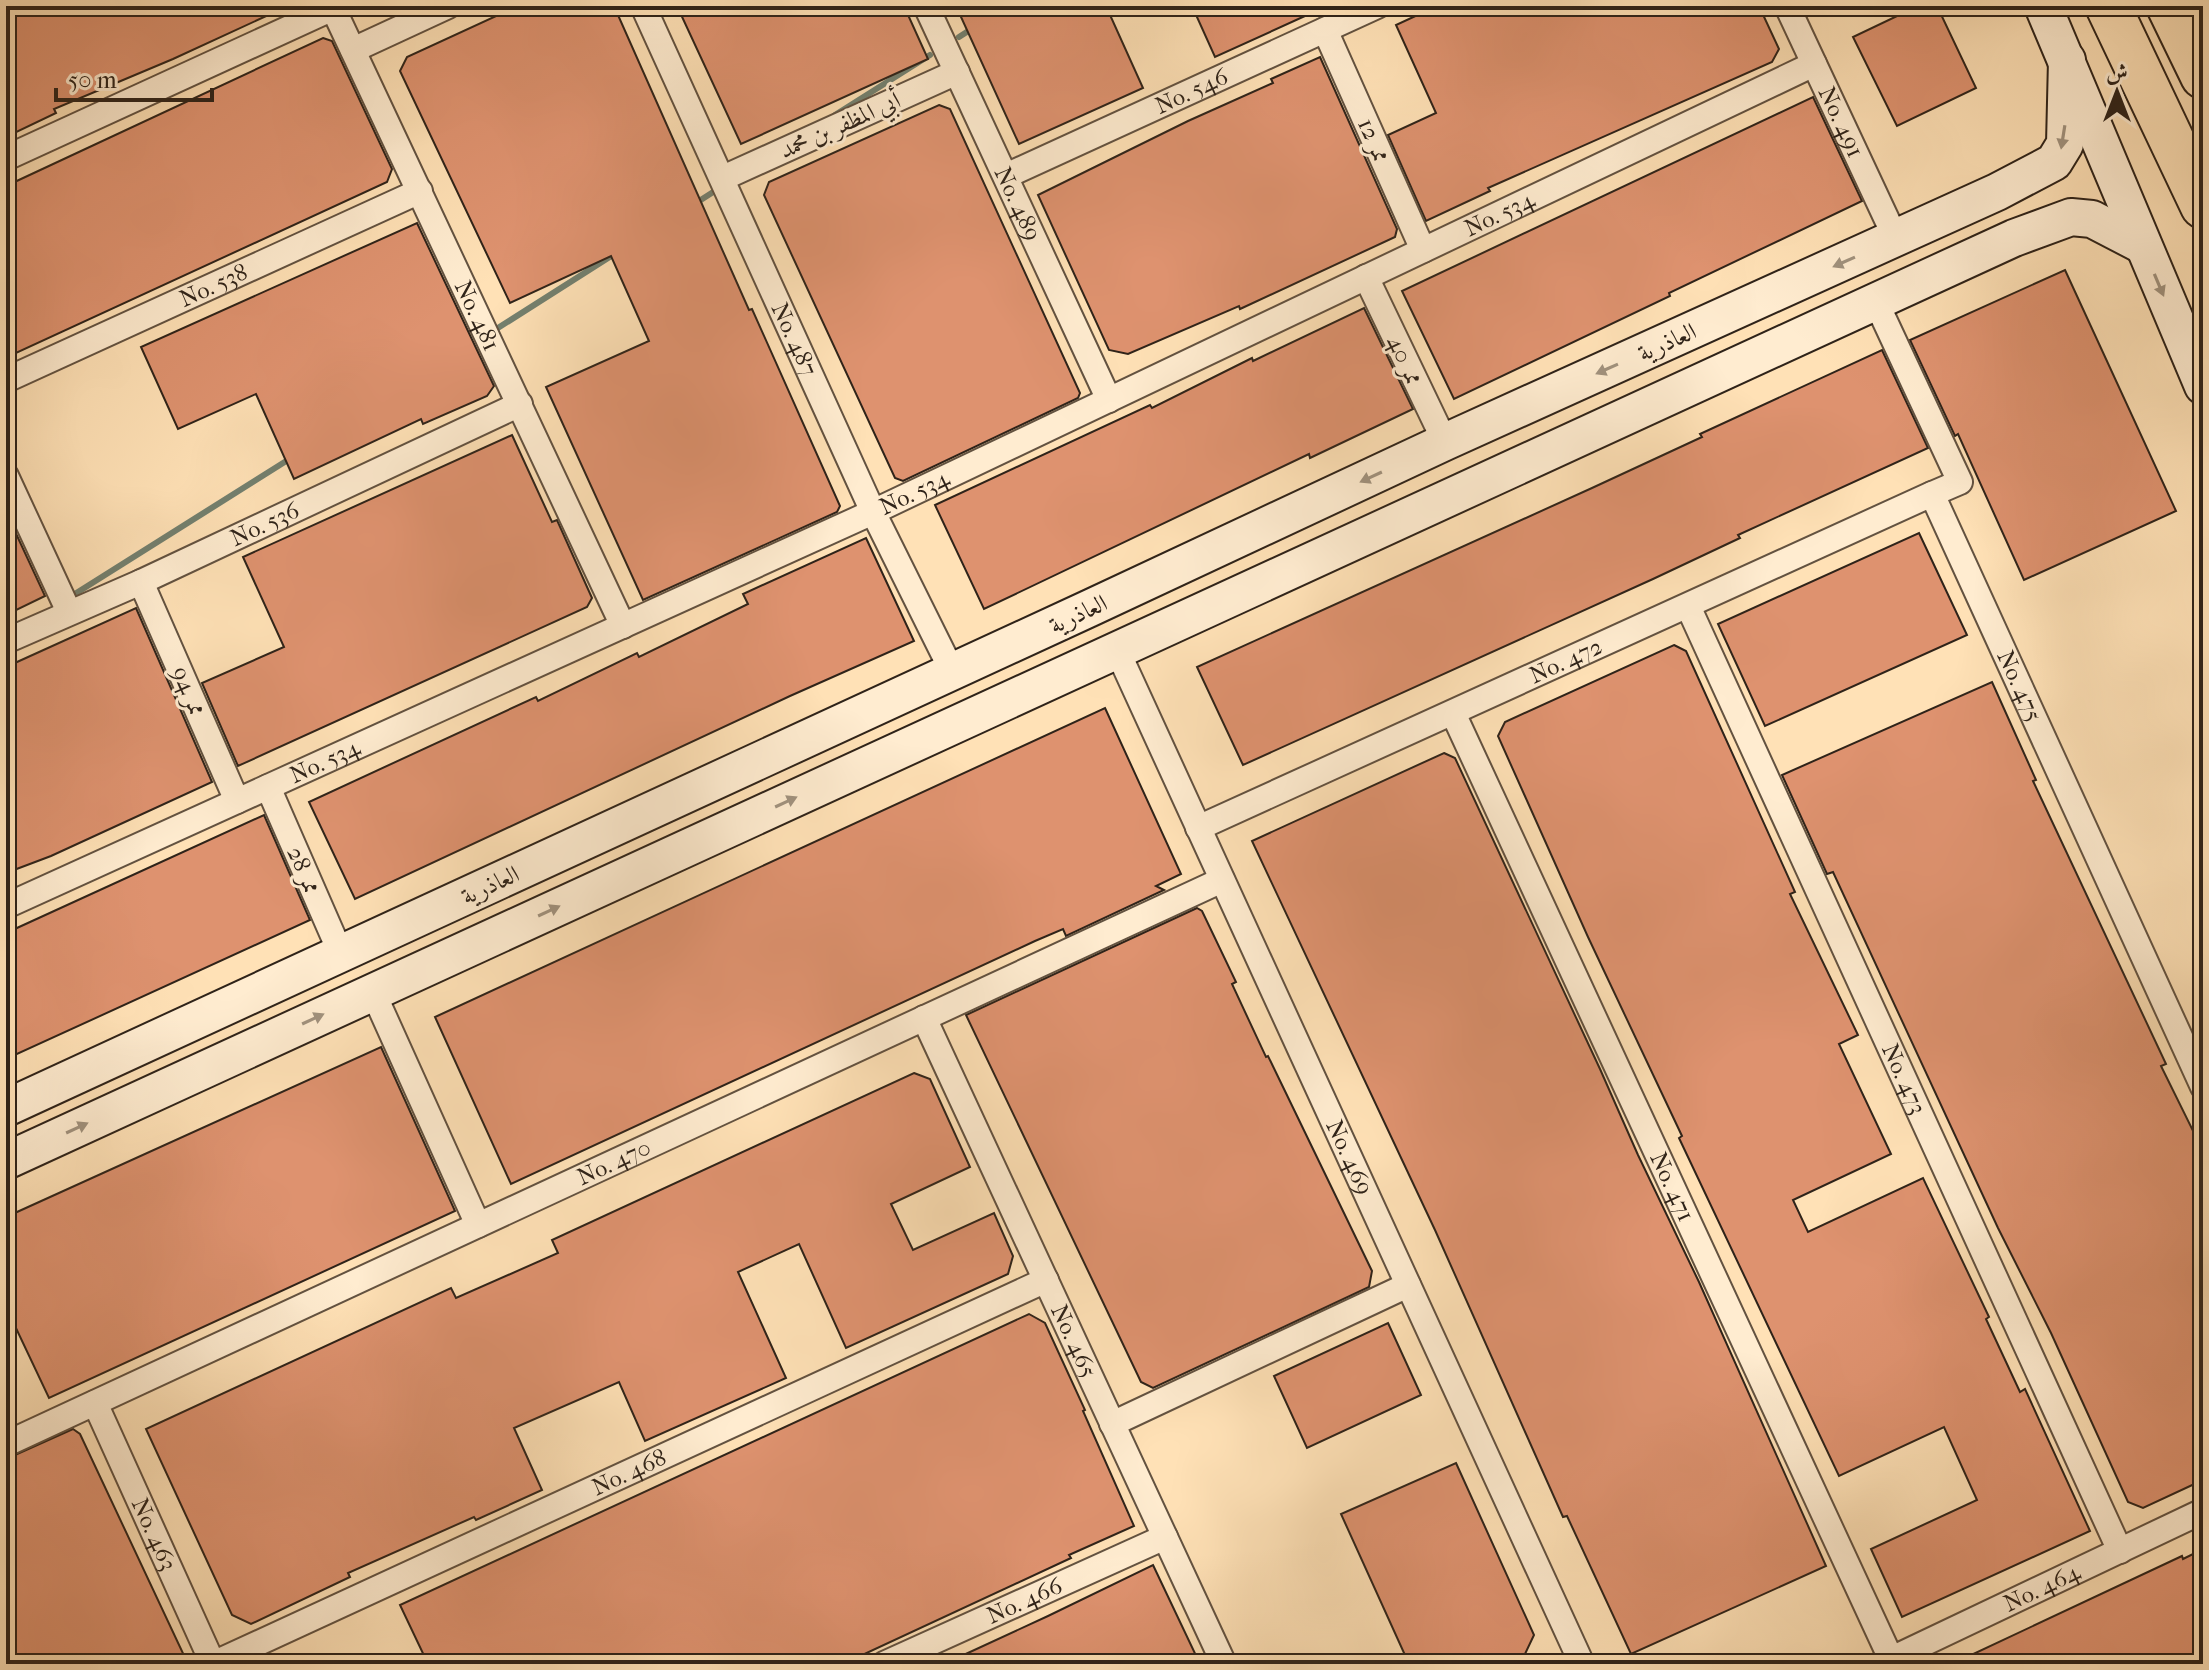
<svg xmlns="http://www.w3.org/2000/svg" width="2209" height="1670" font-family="'IM FELL French Canon',Amiri,serif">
  <rect width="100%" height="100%" fill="#ffe1b6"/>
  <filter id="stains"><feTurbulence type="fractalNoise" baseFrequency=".0025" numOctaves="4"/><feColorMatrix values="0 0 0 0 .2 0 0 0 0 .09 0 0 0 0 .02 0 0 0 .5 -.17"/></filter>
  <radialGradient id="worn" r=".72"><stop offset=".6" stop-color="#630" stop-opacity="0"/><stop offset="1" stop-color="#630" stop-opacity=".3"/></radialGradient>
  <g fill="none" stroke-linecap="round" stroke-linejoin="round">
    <!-- stream -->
    <g stroke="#73806f" stroke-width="6">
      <polyline points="959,37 973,28"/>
      <polyline points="835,115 930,55"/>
      <polyline points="696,203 721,187"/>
      <polyline points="490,333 616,253"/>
      <polyline points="70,597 291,458"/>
    </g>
  </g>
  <!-- building -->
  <g fill="#de926f" stroke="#2f2319" stroke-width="2">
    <polygon points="6,6 288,6 173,59 54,109 56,113 6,137"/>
    <polygon points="518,6 614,6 749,310 752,309 840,506 837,512 643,600 546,387 649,341 611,256 510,303 400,71 407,57"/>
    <polygon points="677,6 904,6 928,59 741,144"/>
    <polygon points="956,6 1106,6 1143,88 1019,144"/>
    <polygon points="1192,6 1327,6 1215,57"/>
    <polygon points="1437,6 1759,6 1779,49 1772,62 1488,188 1490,191 1426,221 1388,135 1436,113 1396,25"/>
    <polygon points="1918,6 1937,6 1976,88 1897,126 1853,37"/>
    <polygon points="323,38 332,41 392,169 387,182 16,353 6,332 6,186"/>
    <polygon points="1320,57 1397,229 1395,237 1240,309 1239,306 1128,354 1109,350 1038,195 1188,121 1273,83 1271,79"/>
    <polygon points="1813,97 1862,201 1669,293 1670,296 1454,399 1402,291"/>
    <polygon points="939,105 950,109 1080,393 1078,398 903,481 895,478 764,195 769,182"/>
    <polygon points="417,223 494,386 487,396 423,424 421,419 294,479 256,394 178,429 141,347"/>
    <polygon points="2065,270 2176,511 2024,580 1958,434 1955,436 1910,340"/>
    <polygon points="1364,308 1413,409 1310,458 1309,454 984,609 935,505 1150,405 1152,408 1252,358 1253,361"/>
    <polygon points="1882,350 1928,448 1738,535 1740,538 1653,579 1243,765 1197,667 1592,488 1702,437 1700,434"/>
    <polygon points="512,435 552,522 557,520 574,558 592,598 587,607 238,766 202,683 284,647 243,557"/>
    <polygon points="6,512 45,596 6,615"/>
    <polygon points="1919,533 1967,635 1765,726 1718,624"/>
    <polygon points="866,538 914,641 790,696 355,899 309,802 536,697 538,701 637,653 639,657 748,604 743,594"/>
    <polygon points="136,608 212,782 51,856 6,873 6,667"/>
    <polygon points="1674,645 1686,651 1795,892 1790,894 1858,1035 1839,1044 1891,1154 1793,1200 1808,1232 1923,1178 1989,1317 1986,1319 2020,1392 2025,1389 2090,1531 1902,1617 1871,1549 1977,1500 1944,1427 1839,1476 1679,1138 1682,1136 1588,937 1498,736 1505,722"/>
    <polygon points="1992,682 2036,780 2033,781 2166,1064 2161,1066 2197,1139 2203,1136 2203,1480 2143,1508 2128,1502 2051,1333 1998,1228 1833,872 1827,874 1782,775"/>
    <polygon points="1105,708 1181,874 1156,886 1164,890 1066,936 1063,929 1035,941 511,1184 435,1017"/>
    <polygon points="1444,753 1455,758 1600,1069 1638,1155 1699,1282 1826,1566 1631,1654 1567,1516 1563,1517 1435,1230 1252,841"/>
    <polygon points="264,815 310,920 6,1059 6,933"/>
    <polygon points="1197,908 1202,911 1236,982 1232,984 1266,1057 1268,1056 1372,1271 1369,1287 1153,1388 1141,1382 966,1015"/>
    <polygon points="381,1047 455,1211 49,1398 6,1307 6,1217"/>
    <polygon points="914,1073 930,1079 970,1167 891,1204 913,1250 994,1213 1013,1256 1008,1274 846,1348 799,1244 738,1272 786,1378 645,1441 619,1382 514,1428 542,1490 476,1520 474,1517 348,1573 350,1577 251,1624 232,1615 146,1429 451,1288 456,1298 558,1253 552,1240"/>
    <polygon points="1029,1314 1045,1323 1085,1410 1083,1411 1134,1526 1069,1555 1071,1558 843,1664 428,1664 400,1605"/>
    <polygon points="1388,1323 1421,1395 1307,1448 1274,1376"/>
    <polygon points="73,1429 80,1434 188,1664 6,1664 6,1459"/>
    <polygon points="1456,1463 1534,1635 1525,1654 1502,1664 1409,1664 1341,1514"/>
    <polygon points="2203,1549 2203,1664 1952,1664 2182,1556 2183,1559"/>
    <polygon points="1153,1565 1200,1664 944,1664 1048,1616"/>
  </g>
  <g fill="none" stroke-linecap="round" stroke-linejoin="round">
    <defs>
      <g id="street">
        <path id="s1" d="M332,6l291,620"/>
        <path id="s2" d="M643,6l230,506 79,159"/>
        <path id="s3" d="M926,6l183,394"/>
        <path id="s4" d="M1787,6l109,233"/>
        <polyline points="1325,30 1423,250"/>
        <polyline points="353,50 448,6"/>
        <polyline points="6,158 333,8"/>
        <path id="s5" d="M1006,176l371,-170"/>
        <polyline points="723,178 957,72"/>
        <polyline points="1366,277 1445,442"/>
        <path id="s6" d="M1876,302l84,180 -28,12 271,593"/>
        <path id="s7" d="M6,380l414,-189"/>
        <polyline points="6,476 69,612"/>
        <polyline points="141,582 237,801"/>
        <path id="s8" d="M1688,606l432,945"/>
        <path id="s9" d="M6,641l135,-59 379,-178"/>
        <path id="s10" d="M1117,650l465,1014"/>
        <path id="s11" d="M1453,713l438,946"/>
        <polyline points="268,787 341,954"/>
        <path id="s12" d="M1198,828l734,-334"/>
        <path id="s13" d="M6,906l867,-394 941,-448"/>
        <polyline points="373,992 478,1225"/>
        <path id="s14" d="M924,1018l300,646"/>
        <path id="s15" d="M95,1403l118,261"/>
        <polyline points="1112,1424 1408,1285"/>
        <path id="s16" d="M6,1444l1216,-564"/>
        <path id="s17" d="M213,1664l833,-384"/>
        <path id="s18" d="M884,1664l281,-127"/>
        <path id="s19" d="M1881,1664l322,-153"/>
      </g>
      <g id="secondary">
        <polyline points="2043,6 2203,386"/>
        <polyline points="6,1108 1088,609 1445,442 1997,192 2054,162 2065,144 2067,60"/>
        <polyline points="6,1161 2014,238 2071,217 2092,219 2142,245"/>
      </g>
      <g id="highway">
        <polyline points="2108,6 2203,206"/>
        <polyline points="2169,6 2203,76"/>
      </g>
    </defs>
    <!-- street casing -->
    <use href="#street" stroke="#635240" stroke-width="28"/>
    <!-- secondary casing -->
    <use href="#secondary" stroke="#2f2319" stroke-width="40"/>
    <!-- highway casing -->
    <use href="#highway" stroke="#2f2319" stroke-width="48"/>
    <!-- street -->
    <use href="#street" stroke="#ffecd0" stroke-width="24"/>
    <!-- secondary -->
    <use href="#secondary" stroke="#ffecd0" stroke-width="36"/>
    <!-- highway -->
    <use href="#highway" stroke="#ffe1b6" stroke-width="44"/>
  </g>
  <!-- one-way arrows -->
  <defs><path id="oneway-solid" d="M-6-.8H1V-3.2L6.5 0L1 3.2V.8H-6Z" transform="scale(2)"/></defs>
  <g fill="#a1927e">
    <use href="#oneway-solid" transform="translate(2063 137) rotate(99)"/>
    <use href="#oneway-solid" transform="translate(1844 262) rotate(156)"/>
    <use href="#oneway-solid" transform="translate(2159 285) rotate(67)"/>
    <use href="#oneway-solid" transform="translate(1607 369) rotate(156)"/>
    <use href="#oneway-solid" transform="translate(1371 477) rotate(155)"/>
    <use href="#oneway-solid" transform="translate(786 802) rotate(-25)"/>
    <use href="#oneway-solid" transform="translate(549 911) rotate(-25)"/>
    <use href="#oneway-solid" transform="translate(313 1019) rotate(-25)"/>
    <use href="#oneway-solid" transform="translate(77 1128) rotate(-25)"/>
  </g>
  <g text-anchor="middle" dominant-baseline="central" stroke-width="6" stroke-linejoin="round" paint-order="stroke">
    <!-- street labels -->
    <g font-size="24" fill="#2f2319" stroke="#ffecd0">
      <text stroke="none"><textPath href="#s5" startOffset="204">No. 546</textPath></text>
      <text stroke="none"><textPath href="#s4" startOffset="128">No. 491</textPath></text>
      <text transform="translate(840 125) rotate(-24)">أبي المظفر بن محمد</text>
      <text transform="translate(1374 140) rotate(66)">ممر 12</text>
      <text stroke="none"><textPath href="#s3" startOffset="218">No. 489</textPath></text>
      <text stroke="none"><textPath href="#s13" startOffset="1646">No. 534</textPath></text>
      <text stroke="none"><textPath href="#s7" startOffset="228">No. 538</textPath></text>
      <text stroke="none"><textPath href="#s1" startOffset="342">No. 481</textPath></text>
      <text stroke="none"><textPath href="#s2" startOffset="366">No. 487</textPath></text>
      <text transform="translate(1667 342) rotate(-24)">العاذرية</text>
      <text transform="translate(1405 360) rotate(64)">ممر 40</text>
      <text stroke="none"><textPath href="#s13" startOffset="998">No. 534</textPath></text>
      <text stroke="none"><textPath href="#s9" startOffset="284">No. 536</textPath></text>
      <text transform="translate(1078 614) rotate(-25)">العاذرية</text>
      <text stroke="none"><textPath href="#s12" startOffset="404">No. 472</textPath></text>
      <text stroke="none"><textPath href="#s6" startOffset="440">No. 475</textPath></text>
      <text transform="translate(189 691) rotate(66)">ممر 94</text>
      <text stroke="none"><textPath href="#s13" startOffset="350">No. 534</textPath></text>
      <text transform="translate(304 870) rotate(66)">ممر 28</text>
      <text transform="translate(490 885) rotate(-25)">العاذرية</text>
      <text stroke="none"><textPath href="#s8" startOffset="520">No. 473</textPath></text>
      <text stroke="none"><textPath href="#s10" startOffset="558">No. 469</textPath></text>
      <text stroke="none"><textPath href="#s16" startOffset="670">No. 470</textPath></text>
      <text stroke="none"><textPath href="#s11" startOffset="522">No. 471</textPath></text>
      <text stroke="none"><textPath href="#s14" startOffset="356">No. 465</textPath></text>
      <text stroke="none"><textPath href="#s17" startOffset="458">No. 468</textPath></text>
      <text stroke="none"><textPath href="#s15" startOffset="144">No. 463</textPath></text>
      <text stroke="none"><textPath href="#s19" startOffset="178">No. 464</textPath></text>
      <text stroke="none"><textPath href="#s18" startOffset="154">No. 466</textPath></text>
    </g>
  </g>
  <!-- margin -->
  <rect width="2209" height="1670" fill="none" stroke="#ffe1b6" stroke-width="32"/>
  <rect x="8" y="8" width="2193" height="1654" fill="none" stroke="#2f2319" stroke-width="4"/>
  <rect x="16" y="16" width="2177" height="1638" fill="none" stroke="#2f2319" stroke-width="2"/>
  <!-- north arrow -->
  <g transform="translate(2117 92)" stroke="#ffecd0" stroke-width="6" paint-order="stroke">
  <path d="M0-6L14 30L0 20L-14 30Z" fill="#2f2319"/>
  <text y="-12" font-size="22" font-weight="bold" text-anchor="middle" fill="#2f2319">ش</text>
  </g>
  <!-- scale -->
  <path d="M56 88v12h156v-12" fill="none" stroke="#2f2319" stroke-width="4"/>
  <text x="68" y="88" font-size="24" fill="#2f2319" stroke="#ffecd0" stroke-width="6" paint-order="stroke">50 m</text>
  <rect width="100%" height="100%" filter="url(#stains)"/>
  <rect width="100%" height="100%" fill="url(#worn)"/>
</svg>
